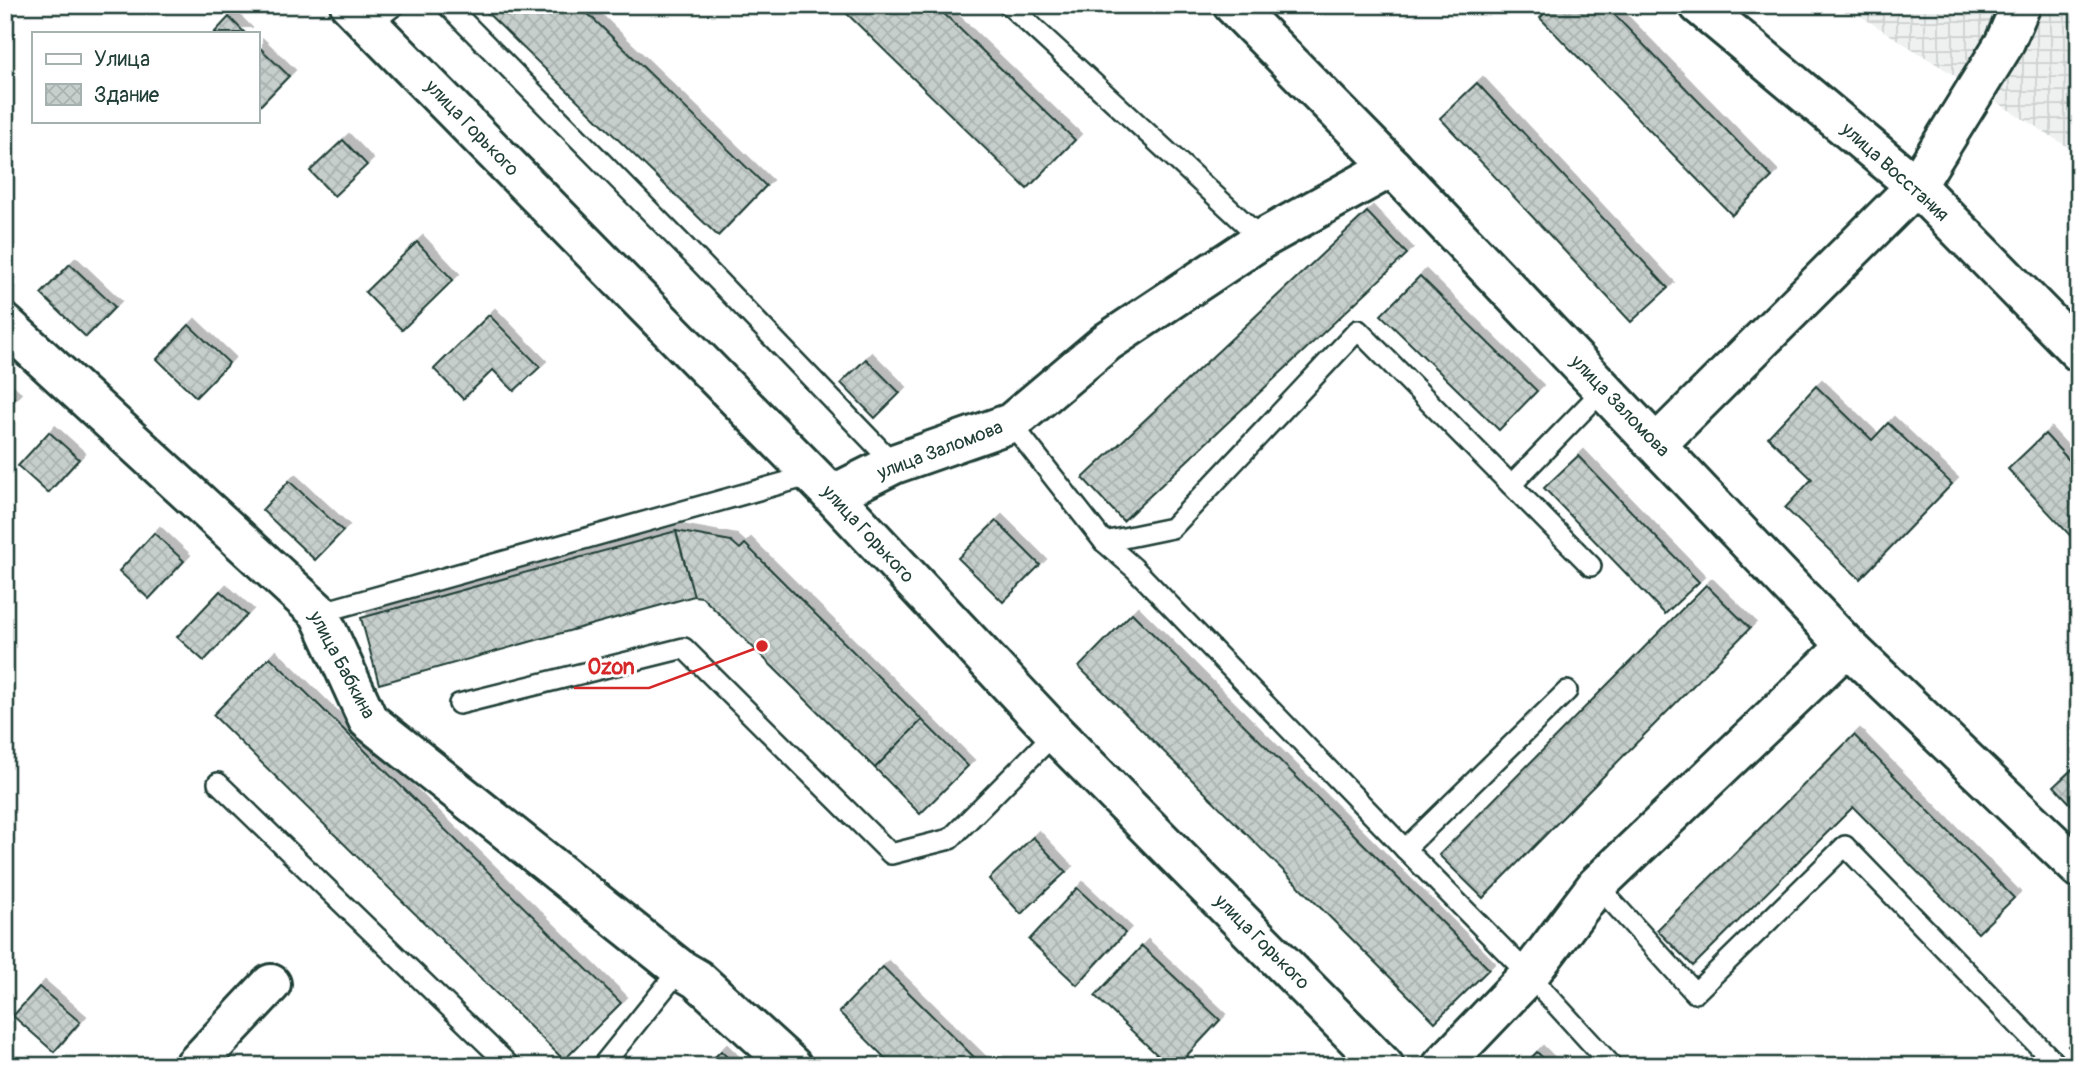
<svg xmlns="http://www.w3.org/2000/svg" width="2084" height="1071" font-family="Pangolin,sans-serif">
  <defs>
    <pattern id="industrial-grid" width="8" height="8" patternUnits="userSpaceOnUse" patternTransform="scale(1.75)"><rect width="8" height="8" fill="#eef1f0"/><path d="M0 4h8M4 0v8" fill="none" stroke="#ccd0ce"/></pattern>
    <pattern id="building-cross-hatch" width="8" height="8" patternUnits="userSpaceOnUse" patternTransform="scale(1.75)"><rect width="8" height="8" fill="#c7cfcc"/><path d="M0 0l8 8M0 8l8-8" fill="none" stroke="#aab3b0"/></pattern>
    <filter id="shadow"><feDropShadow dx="6" dy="-6" stdDeviation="0" flood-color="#0004"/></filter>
  </defs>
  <rect width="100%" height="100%" fill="#fff"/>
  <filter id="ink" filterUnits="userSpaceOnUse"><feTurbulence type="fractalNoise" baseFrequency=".0143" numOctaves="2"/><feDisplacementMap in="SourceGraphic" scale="14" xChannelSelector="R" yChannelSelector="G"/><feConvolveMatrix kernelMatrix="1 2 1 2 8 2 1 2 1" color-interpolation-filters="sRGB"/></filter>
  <g filter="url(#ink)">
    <!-- industrial -->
    <polygon fill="url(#industrial-grid)" points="1843,5 2079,5 2079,154 1906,45"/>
    <!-- building -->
    <g fill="url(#building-cross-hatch)" stroke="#1f3d34" stroke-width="2" filter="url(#shadow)">
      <polygon points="479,5 579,5 766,186 718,236"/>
      <polygon points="838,5 935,5 1075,140 1027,189"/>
      <polygon points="1552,5 1605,5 1772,177 1732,215 1540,18"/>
      <polygon points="229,17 245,33 214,33"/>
      <polygon points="257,45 289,76 257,109"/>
      <polygon points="1477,83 1668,288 1631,322 1440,118"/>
      <polygon points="343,140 367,165 334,196 310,171"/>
      <polygon points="1367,212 1407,254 1123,521 1083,478"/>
      <polygon points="417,242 453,280 402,330 365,292"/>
      <polygon points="70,264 115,307 86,337 41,294"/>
      <polygon points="1420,276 1537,391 1499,430 1381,315"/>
      <polygon points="489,315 540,367 514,391 493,370 463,399 434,369"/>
      <polygon points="189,325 229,363 196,397 157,359"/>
      <polygon points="866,359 900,393 875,418 841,383"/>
      <polygon points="1816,386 1872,440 1888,423 1952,484 1860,579 1785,508 1812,479 1768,437"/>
      <polygon points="5,390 15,399 5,410"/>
      <polygon points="49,432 79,459 48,493 18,466"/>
      <polygon points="2045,434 2079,471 2079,545 2008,469"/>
      <polygon points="1578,456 1699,582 1665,614 1544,488"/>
      <polygon points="289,481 343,531 315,560 262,510"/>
      <polygon points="996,521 1040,565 1003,602 958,558"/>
      <polygon points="676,531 694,596 379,684 361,618"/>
      <polygon points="676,531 731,541 740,549 745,544 922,720 875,768 702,597 694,596"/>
      <polygon points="154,533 184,561 149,599 119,571"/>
      <polygon points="1706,585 1750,628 1483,898 1439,855"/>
      <polygon points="220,591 247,615 204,661 177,637"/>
      <polygon points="1132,613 1489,969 1435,1022 1079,667"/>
      <polygon points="270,657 621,1003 564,1060 213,715"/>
      <polygon points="922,720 968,766 920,814 875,768"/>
      <polygon points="1854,735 2014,898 1978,933 1853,807 1693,966 1657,930"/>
      <polygon points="2079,763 2079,813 2054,786"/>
      <polygon points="1033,837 1066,872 1021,914 989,879"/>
      <polygon points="1077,888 1125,933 1077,985 1029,940"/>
      <polygon points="1142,946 1220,1020 1177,1066 1169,1066 1095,996"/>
      <polygon points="883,967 983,1066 893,1066 839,1012"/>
      <polygon points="39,987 80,1022 54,1052 13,1016"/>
      <polygon points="2079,1036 2079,1056 2068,1046"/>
      <polygon points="721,1051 736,1066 706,1066"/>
      <polygon points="1537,1052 1551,1066 1523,1066"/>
    </g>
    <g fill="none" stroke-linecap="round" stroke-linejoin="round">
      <defs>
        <g id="lane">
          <polyline points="447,5 695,257 894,464"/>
          <polyline points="1009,5 1262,239"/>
          <polyline points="370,24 395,5"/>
          <polyline points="1011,423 1104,542 1134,568 1405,849 1529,975 1612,1066"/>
          <polyline points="1511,485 1603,390"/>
          <polyline points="1104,542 1172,528 1358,330 1591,566"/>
          <polyline points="319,613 812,475"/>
          <polyline points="459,704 684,648 891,854 950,839 1055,733"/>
          <polyline points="218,783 510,1066"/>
          <polyline points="1405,849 1567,691"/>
          <polyline points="1597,885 1695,993 1845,846 2058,1066"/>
          <polyline points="602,1066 680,969"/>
        </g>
        <g id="street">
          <polyline points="1233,5 1392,167"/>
          <polyline points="1699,5 1916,186 2079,352"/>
          <polyline points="5,324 319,613 368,720 680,969 697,979 792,1066"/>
          <polyline points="1657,444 1916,186 2004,44 2021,5"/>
          <polyline points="832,495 894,464 1011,423 1107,342 1262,239 1392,167 1847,646 2079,868"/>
          <polyline points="194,1066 271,984"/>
          <polyline points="1442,1066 1529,975 1597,885 1847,646"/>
        </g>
        <polyline id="secondary" points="350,5 832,495 1055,733 1384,1066"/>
      </defs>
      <!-- lane casing -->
      <use href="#lane" stroke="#1f3d34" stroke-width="24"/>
      <!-- street casing -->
      <use href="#street" stroke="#1f3d34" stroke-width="44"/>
      <!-- secondary casing -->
      <use href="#secondary" stroke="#1f3d34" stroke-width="44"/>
      <!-- lane -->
      <use href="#lane" stroke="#fff" stroke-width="19"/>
      <!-- street -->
      <use href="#street" stroke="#fff" stroke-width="38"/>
      <!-- secondary -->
      <use href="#secondary" stroke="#fff" stroke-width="38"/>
    </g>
  </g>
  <g text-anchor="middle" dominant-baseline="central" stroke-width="6" stroke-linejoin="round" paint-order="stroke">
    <!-- street labels -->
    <g font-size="19" fill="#1f3d34" stroke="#fff">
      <text transform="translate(472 128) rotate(46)">улица Горького</text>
      <text transform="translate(1895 172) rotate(42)">улица Восстания</text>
      <text transform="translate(1620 406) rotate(46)">улица Заломова</text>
      <text transform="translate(940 450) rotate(-21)">улица Заломова</text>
      <text transform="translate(868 534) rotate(47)">улица Горького</text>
      <text transform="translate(342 665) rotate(62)">улица Бабкина</text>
      <text transform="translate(1262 942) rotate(45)">улица Горького</text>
    </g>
  </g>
  <!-- callouts -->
  <path fill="none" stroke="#d62828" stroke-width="2.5" d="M762 646L649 688H574"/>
  <circle fill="#d62828" stroke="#fff" stroke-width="2.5" cx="762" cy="646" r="7"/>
  <g font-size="21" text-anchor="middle" font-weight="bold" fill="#d62828" stroke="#fff" stroke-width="6" stroke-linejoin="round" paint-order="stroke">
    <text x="611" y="674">Ozon</text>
  </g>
  <!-- margin -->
  <rect width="2084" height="1071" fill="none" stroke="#fff" stroke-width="28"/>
  <rect x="14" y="14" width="2056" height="1043" fill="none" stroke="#1f3d34" stroke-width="2.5" filter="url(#ink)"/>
  <!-- legend -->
  <rect x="32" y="32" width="228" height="91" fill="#ffffff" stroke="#a5b1ae" stroke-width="2"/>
  <rect x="46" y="54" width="35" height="10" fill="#ffffff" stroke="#a5b1ae" stroke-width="2"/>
  <text x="94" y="66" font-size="21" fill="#1f3d34">Улица</text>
  <rect x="46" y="84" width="35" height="21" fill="url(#building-cross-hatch)" stroke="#a5b1ae" stroke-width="2"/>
  <text x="94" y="102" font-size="21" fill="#1f3d34">Здание</text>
</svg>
